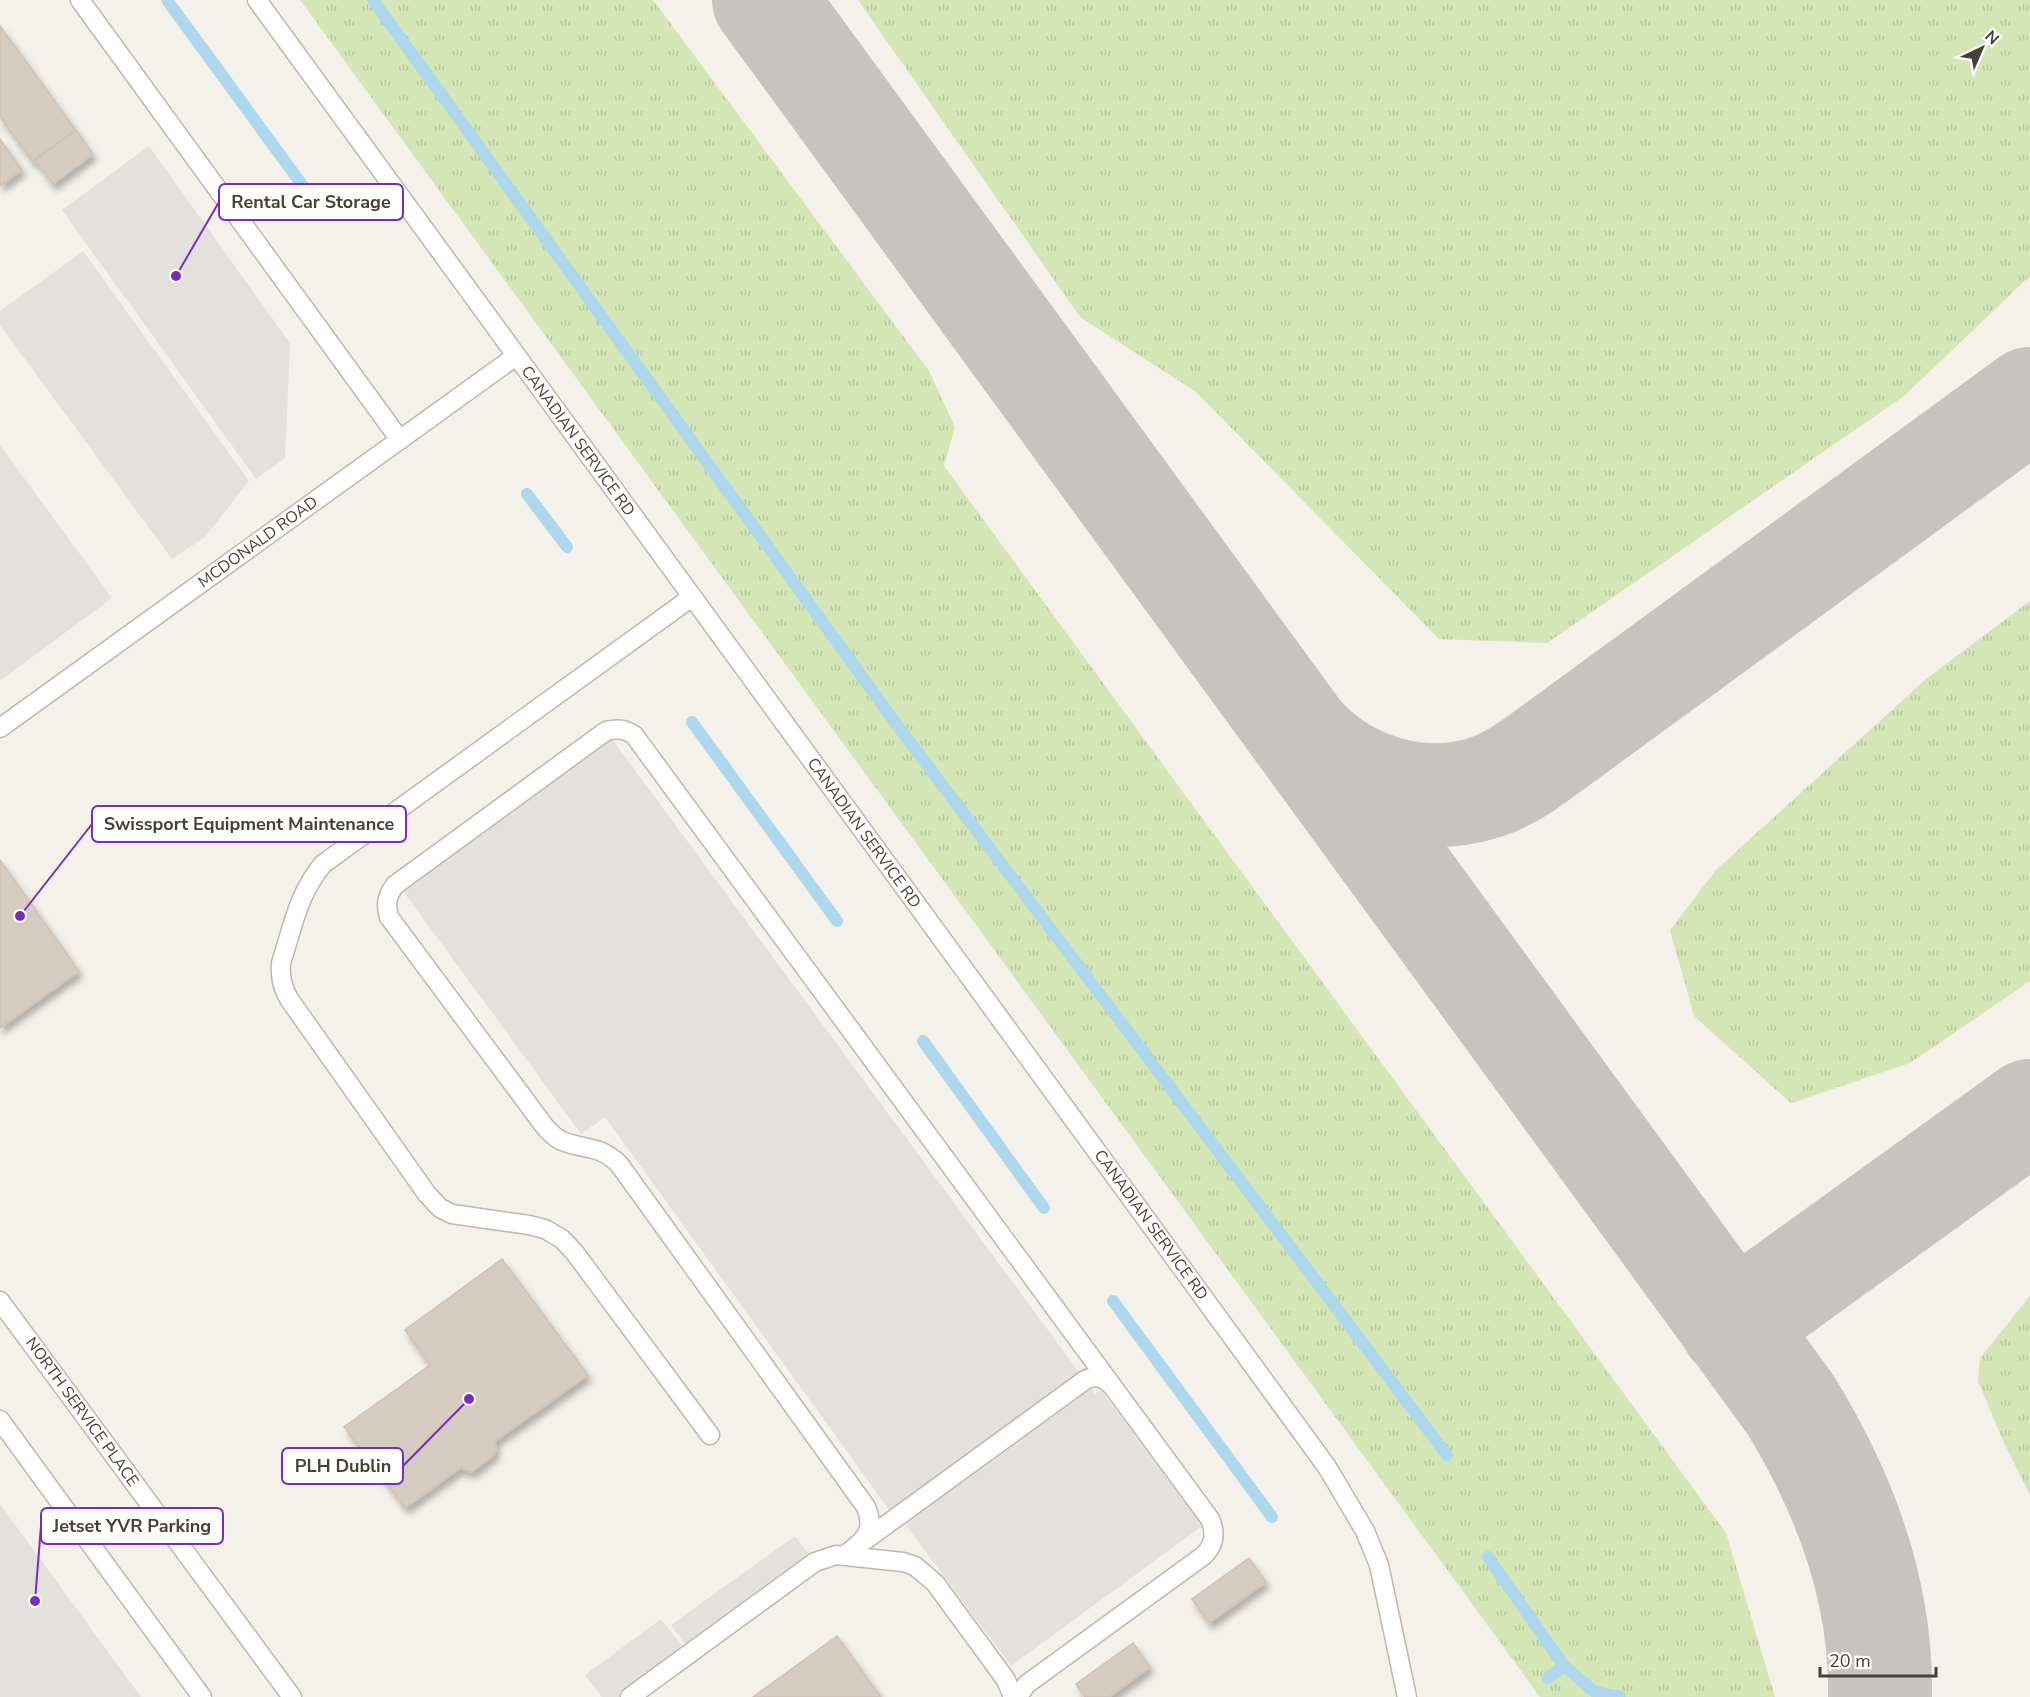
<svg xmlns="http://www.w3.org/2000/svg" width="2030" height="1697" font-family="'Nunito Sans',sans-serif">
  <defs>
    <pattern id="grass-tufts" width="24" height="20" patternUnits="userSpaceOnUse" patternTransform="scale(1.5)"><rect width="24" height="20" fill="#d4e5b6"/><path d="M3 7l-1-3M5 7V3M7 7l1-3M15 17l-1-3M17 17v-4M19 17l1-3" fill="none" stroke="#b7c69d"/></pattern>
    <filter id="shadow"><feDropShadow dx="3.5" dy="6" stdDeviation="3" flood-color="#0004"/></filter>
  </defs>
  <rect width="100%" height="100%" fill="#f4f0ea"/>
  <!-- grass -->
  <g fill="url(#grass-tufts)">
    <polygon points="300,0 653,0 929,371 955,427 944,466 1726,1533 1775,1697 1540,1697"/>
    <polygon points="858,0 2030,0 2030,276 1904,396 1547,643 1439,639 1196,392 1080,317"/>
    <polygon points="2030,601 2030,981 1910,1063 1791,1103 1694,1016 1670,930 1716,870 1926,679"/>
    <polygon points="2030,1296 2030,1495 2004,1443 1978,1381 1980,1358"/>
  </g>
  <!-- parking -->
  <g fill="#e3e1de">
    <polygon points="149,146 290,343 285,458 256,479 62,210"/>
    <polygon points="83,251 249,481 205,537 172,559 0,325 0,311"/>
    <polygon points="0,445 112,598 0,681"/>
    <polygon points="612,739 1095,1394 1101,1390 1202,1526 1011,1666 899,1516 895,1518 605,1117 581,1134 403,891"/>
    <polygon points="0,1504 141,1697 0,1697"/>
    <polygon points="795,1536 815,1562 691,1652 671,1625"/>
    <polygon points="661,1619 688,1654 630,1697 602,1697 585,1675"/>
  </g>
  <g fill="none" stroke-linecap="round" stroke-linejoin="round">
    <!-- stream -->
    <g stroke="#acd7ec" stroke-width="12">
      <polyline points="167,0 319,208"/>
      <polyline points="373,0 894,721 1447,1455"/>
      <polyline points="527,494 567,547"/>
      <polyline points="692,722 837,921"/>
      <polyline points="923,1041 1044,1208"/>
      <polyline points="1113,1301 1272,1517"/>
      <polyline points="1488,1557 1564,1666 1595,1692 1620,1697"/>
      <polyline points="1548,1678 1564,1666"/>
    </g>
    <!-- taxiway -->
    <g stroke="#c6c4c1" stroke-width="104">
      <path d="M764,0l1026,1404c55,89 92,186 90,293"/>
      <path d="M1305,739c48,51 127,71 192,44 13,-6 25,-13 36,-21l497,-363"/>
      <polyline points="1732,1326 2030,1111"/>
    </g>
  </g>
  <!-- building -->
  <g fill="#d5cbc0" stroke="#cfc2b4" stroke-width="1.5" filter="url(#shadow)">
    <polygon points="0,26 76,130 33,162 0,117"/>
    <polygon points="76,130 93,154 53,184 35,160"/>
    <polygon points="0,139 22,170 0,186"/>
    <polygon points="0,860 79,971 0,1028"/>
    <polygon points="502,1259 588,1375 494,1442 496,1446 495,1454 472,1472 464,1470 462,1467 405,1508 344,1427 430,1365 405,1330"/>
    <polygon points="1249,1558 1266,1582 1209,1623 1192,1599"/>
    <polygon points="837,1636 881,1697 753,1697"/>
    <polygon points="1133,1643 1150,1667 1109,1697 1085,1697 1076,1684"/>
  </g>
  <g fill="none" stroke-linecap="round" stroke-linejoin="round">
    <defs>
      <g id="service">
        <polyline points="80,0 400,440"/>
        <polyline points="257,0 1327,1467 1365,1531 1379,1565 1407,1697"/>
        <path d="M692,597l-369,267c-25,30 -30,62 -42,99 -1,14 1,23 8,36l138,195 13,14 12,6 77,11 16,4 17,10 13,14 135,182"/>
        <polyline points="0,728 516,356"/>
        <polyline points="0,1301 292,1697"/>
        <polyline points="0,1420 202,1697"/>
        <path d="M864,1541l221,-161c10,-5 17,-3 25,4"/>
        <path d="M845,1555c19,-14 31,-24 21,-48l-247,-343c-22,-21 -35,-13 -59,-24 -6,-3 -11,-9 -15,-13l-156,-210c-4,-13 -2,-21 6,-32l211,-154c12,-3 18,-2 28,4l576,784c6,14 5,26 -7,37l-176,128 -10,13"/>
        <polyline points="630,1697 815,1562 836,1555 903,1562 915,1566 935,1583 1006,1680 1013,1697"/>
      </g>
    </defs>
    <!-- service casing -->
    <use href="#service" stroke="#bfb7ad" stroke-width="21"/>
    <!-- service -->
    <use href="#service" stroke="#fff" stroke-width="18"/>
  </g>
  <g text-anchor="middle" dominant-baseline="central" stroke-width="4.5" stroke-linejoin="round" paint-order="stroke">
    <!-- street labels -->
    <g font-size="16" fill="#474039" stroke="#fff">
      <text transform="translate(578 441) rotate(54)">CANADIAN SERVICE RD</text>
      <text transform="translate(258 542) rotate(-36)">MCDONALD ROAD</text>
      <text transform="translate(864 833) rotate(54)">CANADIAN SERVICE RD</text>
      <text transform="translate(1151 1225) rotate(54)">CANADIAN SERVICE RD</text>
      <text transform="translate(82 1412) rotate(54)">NORTH SERVICE PLACE</text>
    </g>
  </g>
  <!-- callouts -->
  <path fill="none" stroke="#7b2cbf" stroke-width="2" d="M176 276L219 202M20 916L92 824M469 1399L403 1466M35 1601L41 1526"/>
  <g fill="#7b2cbf" stroke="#fff" stroke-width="2">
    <circle cx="176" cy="276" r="6"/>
    <circle cx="20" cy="916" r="6"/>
    <circle cx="469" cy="1399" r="6"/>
    <circle cx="35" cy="1601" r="6"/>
  </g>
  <g fill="#fff" stroke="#7b2cbf" stroke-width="2">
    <rect x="219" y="184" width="184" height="36" rx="6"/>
    <rect x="92" y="806" width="314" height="36" rx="6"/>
    <rect x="282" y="1448" width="121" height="36" rx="6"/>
    <rect x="41" y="1508" width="182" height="36" rx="6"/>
  </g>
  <g font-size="18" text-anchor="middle" font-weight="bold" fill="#474039">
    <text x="311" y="208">Rental Car Storage</text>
    <text x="249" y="830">Swissport Equipment Maintenance</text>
    <text x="343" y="1472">PLH Dublin</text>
    <text x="132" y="1532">Jetset YVR Parking</text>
  </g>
  <!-- north arrow -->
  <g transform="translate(1982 48) rotate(44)" stroke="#ffffff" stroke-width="4.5" paint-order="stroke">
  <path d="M0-4.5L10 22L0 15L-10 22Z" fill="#474039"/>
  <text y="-9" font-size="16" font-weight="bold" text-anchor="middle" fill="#474039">N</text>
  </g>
  <!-- scale -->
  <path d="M1820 1667v9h116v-9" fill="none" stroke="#474039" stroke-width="3"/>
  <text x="1829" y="1667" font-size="18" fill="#474039" stroke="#ffffff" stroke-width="4.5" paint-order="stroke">20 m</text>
</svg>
